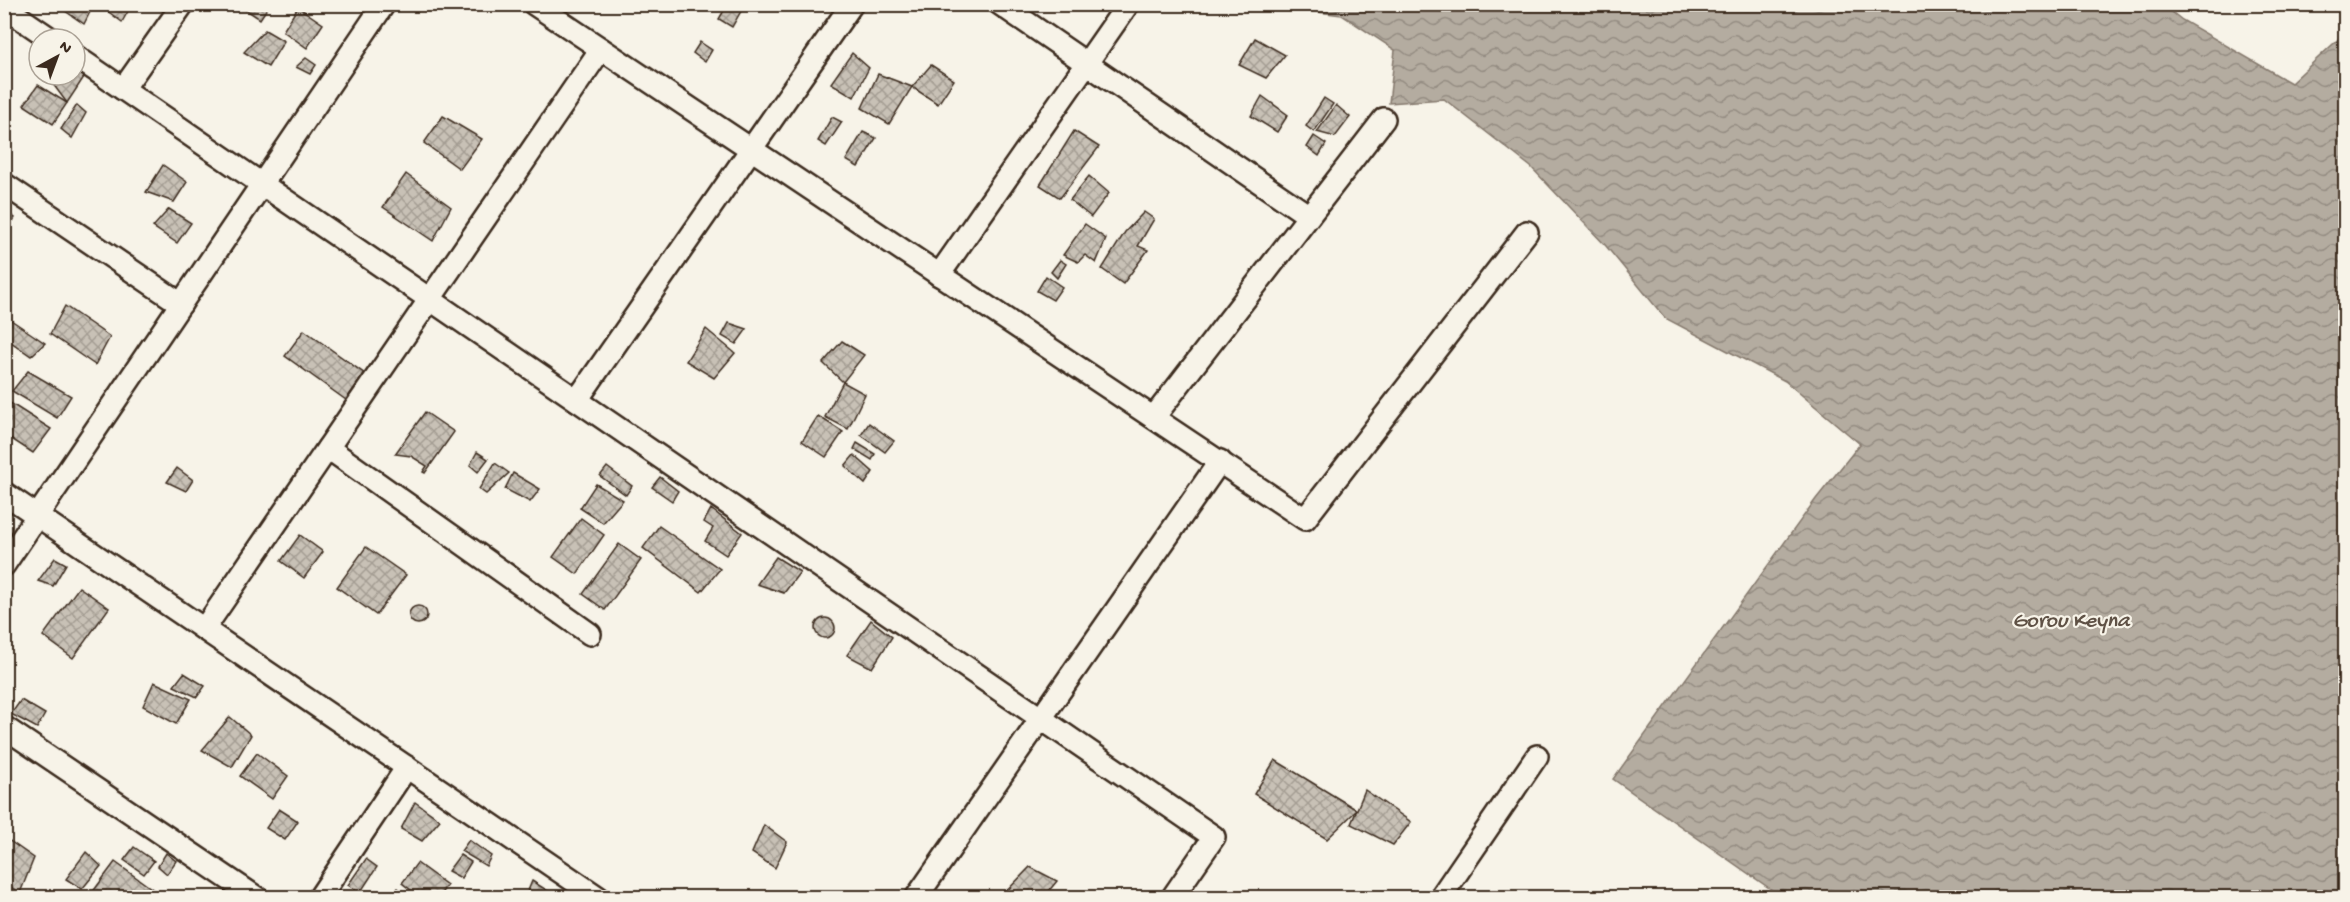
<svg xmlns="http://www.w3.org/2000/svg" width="2350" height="902" font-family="'Gochi Hand',sans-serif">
  <defs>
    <pattern id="water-waves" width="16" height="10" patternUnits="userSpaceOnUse" patternTransform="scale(1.5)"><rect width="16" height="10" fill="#b4aca0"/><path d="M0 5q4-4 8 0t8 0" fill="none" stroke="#948c82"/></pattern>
    <pattern id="building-cross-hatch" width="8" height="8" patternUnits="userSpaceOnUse" patternTransform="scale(1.5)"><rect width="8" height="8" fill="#c8c1b6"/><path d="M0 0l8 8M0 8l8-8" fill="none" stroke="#a49d93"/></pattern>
  </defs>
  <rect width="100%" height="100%" fill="#f7f3e8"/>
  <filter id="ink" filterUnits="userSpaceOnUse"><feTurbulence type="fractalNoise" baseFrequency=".0167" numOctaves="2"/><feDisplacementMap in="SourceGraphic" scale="12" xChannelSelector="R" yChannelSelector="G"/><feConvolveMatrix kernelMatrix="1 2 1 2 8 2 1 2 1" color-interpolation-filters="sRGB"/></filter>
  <g filter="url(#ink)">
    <!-- water -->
    <polygon fill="url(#water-waves)" stroke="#84786c" stroke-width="1.5" points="1260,5 2163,5 2182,20 2291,83 2345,33 2345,897 1782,897 1613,779 1816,499 1860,444 1785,381 1665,318 1606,246 1531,167 1444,99 1389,103 1395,50 1342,15"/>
    <!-- building -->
    <g fill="url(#building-cross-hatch)" stroke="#3b2a1e" stroke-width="1.5">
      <polygon points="55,4 94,4 84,24"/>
      <polygon points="98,4 132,4 122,22"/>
      <polygon points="237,4 270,4 260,19"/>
      <polygon points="723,4 745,4 732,27 719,19 726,7"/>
      <polygon points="298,7 323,24 307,48 283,31"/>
      <polygon points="265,30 284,41 268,67 244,52"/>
      <polygon points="1255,38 1285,55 1266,78 1239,65"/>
      <polygon points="700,42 712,50 705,62 693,53"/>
      <polygon points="852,53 869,68 854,97 831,83"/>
      <polygon points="306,58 316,65 310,74 296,67"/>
      <polygon points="931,65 954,80 938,104 912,87"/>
      <polygon points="75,68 86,74 67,103 53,84 56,75 75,75"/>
      <polygon points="878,74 912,87 889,124 862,108"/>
      <polygon points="38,85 67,103 53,124 24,105"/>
      <polygon points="1262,96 1288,115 1277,132 1251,116"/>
      <polygon points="1324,98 1333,104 1314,132 1306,126"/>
      <polygon points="77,105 86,113 72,138 61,129"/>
      <polygon points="1336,105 1350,117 1335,137 1317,132"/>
      <polygon points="443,116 482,139 460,169 424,143"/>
      <polygon points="832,117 842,122 826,146 818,141"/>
      <polygon points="1074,131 1099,147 1060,198 1040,185"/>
      <polygon points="863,132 876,138 858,167 846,160"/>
      <polygon points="1314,136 1326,144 1319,156 1307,147"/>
      <polygon points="163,165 187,182 174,202 146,192"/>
      <polygon points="406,174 451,207 433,241 383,207"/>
      <polygon points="1089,176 1109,193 1091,217 1070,200"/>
      <polygon points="169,209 191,223 177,243 153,227"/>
      <polygon points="4,211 15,218 4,233"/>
      <polygon points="1144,212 1154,219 1138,246 1148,250 1123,284 1102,269 1125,232"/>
      <polygon points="1085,224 1106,239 1096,263 1085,255 1078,262 1063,255"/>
      <polygon points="1060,260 1066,264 1057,278 1051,272"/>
      <polygon points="1046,276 1062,287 1053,300 1037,291"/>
      <polygon points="65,306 110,337 95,365 50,334"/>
      <polygon points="11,320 45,343 31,356 4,337 4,331"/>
      <polygon points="729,323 747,329 736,344 722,336"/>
      <polygon points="706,329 735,353 714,378 686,361"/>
      <polygon points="304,330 365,374 346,400 285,356"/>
      <polygon points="842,341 864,355 843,382 823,363"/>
      <polygon points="28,371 71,396 57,418 12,391"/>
      <polygon points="843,382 865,394 848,429 825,417"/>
      <polygon points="7,401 51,429 33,453 4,434 4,405"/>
      <polygon points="425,412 454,432 425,473 423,472 427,466 411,456 395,454"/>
      <polygon points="818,416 843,432 826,457 802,441"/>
      <polygon points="869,423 894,441 885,452 861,435"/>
      <polygon points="857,443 875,454 872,460 854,449"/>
      <polygon points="477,452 488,459 478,472 470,465"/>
      <polygon points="854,455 873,472 865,484 845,466"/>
      <polygon points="495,463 509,473 486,494 479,489"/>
      <polygon points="607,467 632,486 626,495 600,476"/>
      <polygon points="177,468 193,480 186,491 167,482"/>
      <polygon points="513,473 540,489 530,502 505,489"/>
      <polygon points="660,477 678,491 672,501 652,487"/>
      <polygon points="596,484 623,500 603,523 580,508"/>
      <polygon points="711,509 742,533 726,555 705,541 713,528 704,522"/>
      <polygon points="581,518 604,535 577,574 553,557"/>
      <polygon points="659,526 720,569 701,592 643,548"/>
      <polygon points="300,535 323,552 304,578 281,561"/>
      <polygon points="619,544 641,560 605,610 583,594"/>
      <polygon points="366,547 406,575 376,615 337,587"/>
      <polygon points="776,557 800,572 784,593 757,584"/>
      <polygon points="55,558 66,564 53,586 38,581"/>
      <polygon points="79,587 109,608 73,658 43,636"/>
      <circle cx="418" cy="615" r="9"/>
      <circle cx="825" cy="628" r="10"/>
      <polygon points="871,620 892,637 872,668 847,655"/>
      <polygon points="184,673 205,686 197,697 174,686"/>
      <polygon points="154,682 191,699 176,724 143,706"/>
      <polygon points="21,700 45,714 37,728 11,714"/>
      <polygon points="230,717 251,735 232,767 202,750"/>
      <polygon points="257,753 288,776 272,799 240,776"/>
      <polygon points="1275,760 1357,810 1327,839 1254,794"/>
      <polygon points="1365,790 1411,822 1393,845 1351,824"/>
      <polygon points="415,802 440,820 422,841 401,829"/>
      <polygon points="279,809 298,821 285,840 266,828"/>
      <polygon points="764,825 787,842 775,868 752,853"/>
      <polygon points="4,837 34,858 20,893 4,883"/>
      <polygon points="469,840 491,856 486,866 461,851"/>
      <polygon points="134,847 154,861 144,874 124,860"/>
      <polygon points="86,852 101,866 82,889 66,879"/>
      <polygon points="166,853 176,861 167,874 158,866"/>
      <polygon points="460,855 471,862 461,878 448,871"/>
      <polygon points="366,859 377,867 360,893 348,885"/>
      <polygon points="115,862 155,891 151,898 98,898 92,893"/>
      <polygon points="417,863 447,885 438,898 421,898 402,883"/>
      <polygon points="1030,867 1057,881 1043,898 1000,898"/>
      <polygon points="532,881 556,896 555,898 525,898"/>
      <polygon points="398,888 411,898 391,898"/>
      <polygon points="486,891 496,898 481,898"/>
    </g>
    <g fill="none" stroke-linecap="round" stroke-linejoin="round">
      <defs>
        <g id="minor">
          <polyline points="534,4 1305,519 1527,232"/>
          <polyline points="1000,4 1309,216"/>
          <polyline points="4,7 51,39"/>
          <polyline points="75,56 1214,837 1172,898"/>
          <polyline points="123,89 183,4"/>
          <polyline points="4,184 181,304"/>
          <polyline points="939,275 1128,4"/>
          <polyline points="577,400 852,4"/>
          <polyline points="1154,417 1384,119"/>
          <polyline points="328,448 590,634"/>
          <polyline points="4,493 599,898"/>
          <polyline points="4,565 384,4"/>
          <polyline points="204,629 601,49"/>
          <polyline points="4,727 257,898"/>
          <polyline points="319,898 407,767"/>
          <polyline points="916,898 1220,461"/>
          <polyline points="1440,898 1537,756"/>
        </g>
      </defs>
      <!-- minor casing -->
      <use href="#minor" stroke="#3b2a1e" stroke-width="26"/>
      <!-- minor -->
      <use href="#minor" stroke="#f7f3e8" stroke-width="21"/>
    </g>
  </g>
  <g text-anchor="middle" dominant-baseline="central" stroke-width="4.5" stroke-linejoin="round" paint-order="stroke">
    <!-- water labels -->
    <g font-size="22" font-style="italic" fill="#5f5145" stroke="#f7f3e8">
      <text x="2071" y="622">Gorou Keyna</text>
    </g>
  </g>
  <!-- margin -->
  <rect width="2350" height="902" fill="none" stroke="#f7f3e8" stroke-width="24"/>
  <rect x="12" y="12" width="2326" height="878" fill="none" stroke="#3b2a1e" stroke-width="2" filter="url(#ink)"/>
  <!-- north arrow -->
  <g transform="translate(57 57) rotate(41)"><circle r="28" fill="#f7f3e8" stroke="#aca397" stroke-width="1.5"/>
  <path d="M0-4.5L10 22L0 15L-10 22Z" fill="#3b2a1e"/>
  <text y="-9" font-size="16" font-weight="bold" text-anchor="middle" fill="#3b2a1e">N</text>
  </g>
</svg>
